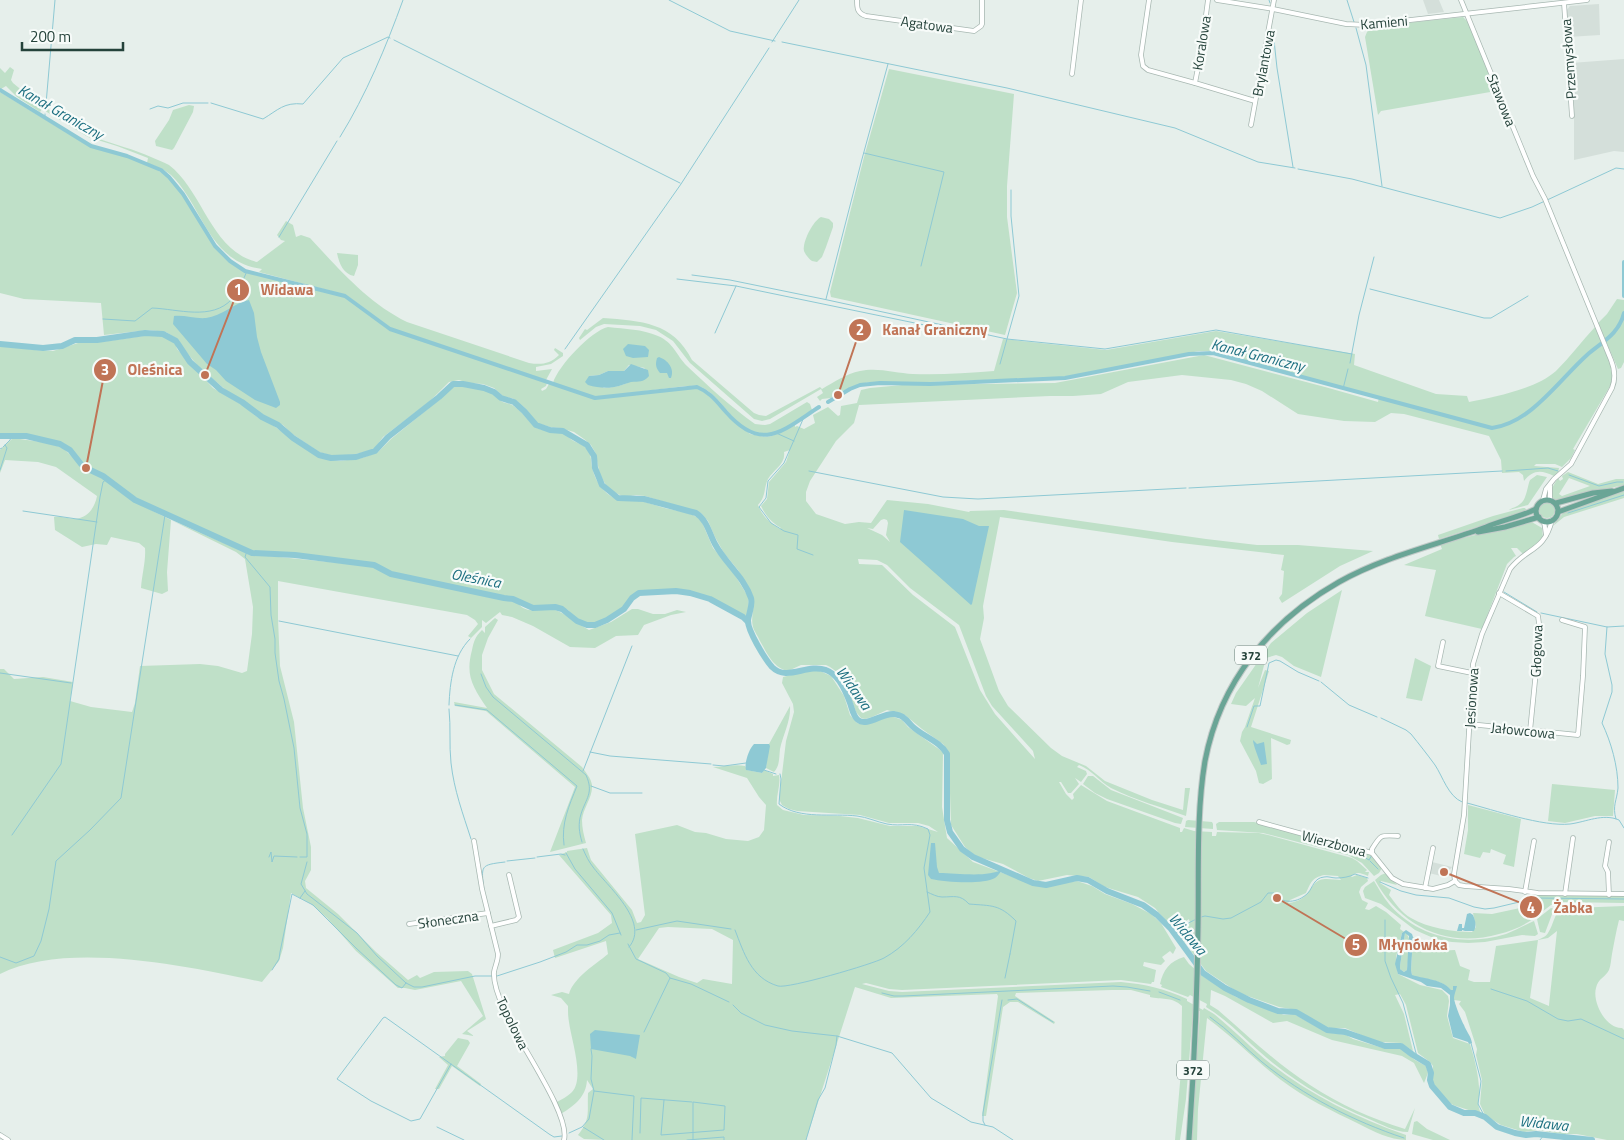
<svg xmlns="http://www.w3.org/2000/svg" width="1624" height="1140" font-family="'Titillium Web',sans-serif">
  <rect width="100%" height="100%" fill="#e6efeb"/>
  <!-- built -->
  <g fill="#d4dfda">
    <polygon points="1423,0 1439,0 1444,12 1428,14"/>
    <polygon points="1599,4 1600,35 1568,37 1566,11 1570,6"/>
    <polygon points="1624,59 1624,152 1614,151 1574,160 1574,109 1571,63"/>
    <polygon points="1432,862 1452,867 1446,874 1445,877 1429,873"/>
  </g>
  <!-- green -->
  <g fill="#bfe0c8" fill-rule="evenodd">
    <polygon points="1463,17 1468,22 1496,91 1381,111 1378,115 1365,37 1369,27"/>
    <path d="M10,67l4,3 -3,10 2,3 28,23 7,-1v4c14,11 33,23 49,29 18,7 37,11 54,19 6,3 13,5 18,8 34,26 42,86 88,97l28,-21 -4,-1 -4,-5 9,-14 7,4 3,12 5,-2 9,3c29,31 58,65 97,84l122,41c12,2 21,1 30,-8l-5,-5 1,-2 8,5v3l-12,8 -15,3v4l16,-2 -6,11 -155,-52 -45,-33 -87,-23 3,-3c-54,-7 -59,-63 -91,-94 -7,-6 -16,-9 -24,-12l1,-5 -31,-12 -29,-9 -46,-28 -2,3 -23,-15 -11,-11 -5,3 -1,-1v-20l5,5z"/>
    <polygon points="889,69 1014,94 1007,186 1007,217 1017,293 1005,335 831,297 830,292 864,157"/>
    <path d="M0,92l85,52 7,3 35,10 29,12 9,6 6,5 12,16 36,56 26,19 100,25 43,33 159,54 -1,3 -5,3 1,2 4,-2 3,-5 50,15 95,-11 7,2 8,6 20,21 21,17 15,3 7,-1 23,-12v3l2,-1 7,3 11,-6 -2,-8 15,-8 10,9 2,-1 1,-9 16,-3 4,-13 9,-2 32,-3 153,-2 149,-28 121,32 53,15 1,-5 -167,-46h-13l-136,26 -133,5h-61l-12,3 -19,8 -7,5 -9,1 -2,2 -3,-4 6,-4 -2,-4 -51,30 -8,2 -8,-2 -64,-56 -17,-22 -17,-11 -16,-4 -36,-2 -8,3 -16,13 -1,-2 6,-9 2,1 16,-12c38,3 70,4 89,42l62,53 5,2 7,1 54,-29 2,2c12,-7 24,-15 38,-18 17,-4 36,2 53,3 27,1 54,-1 81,-3l9,-32 103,11 110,-19 139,23 -1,11 82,29 31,2 2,6c25,-5 67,-13 87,-31 14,-14 26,-30 39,-44l17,41 1,13 -40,68 2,1 -4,8 -9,9 -7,-3h-19l-2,2 25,2 -1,4 -4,4c-12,-6 -21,-7 -30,5l-1,-6 -4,-3 -17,1 -1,-13 -12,-24 -85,-22 -13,-1 -16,9 -31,-1 -46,-7 -36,-23 -16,-7 -15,-4 -49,-5 -54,7 -27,12 -28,2h-23l-191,9 -5,18 -18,18 -26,40 -4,11v9l10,13 29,10 14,-2 12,1 16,-23 41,4 41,8 1,-1 34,-1 202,29 51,6h41l75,6 -33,15 -58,37 -3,-5 3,-4 2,-23 -3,-1 3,-15 -112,-13 -172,-25 -17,89 1,12 -4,21 19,52 9,15 43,42 11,8 24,10 19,15 47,19 31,10 2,-22h5l-4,28c-25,-9 -51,-16 -75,-28 -12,-7 -19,-18 -32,-23l-2,2 9,4 1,3 -6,8 -6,-4 4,6 -8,9h-3l-7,-11h-2l7,12 6,6 2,-2 -1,-4 8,-9 26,16 73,27v4h2l2,-4 10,3 18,1v4h4l1,-4 42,1 9,2 84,23 5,3 10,9 -2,2h4l-1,4c-7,-3 -11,-5 -17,0l1,1 5,-2 10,3 1,3 -7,6 -2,5 3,8 6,3 -3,6 4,1 7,-4 10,6 15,13 -1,4 4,3 -2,1 -6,24 2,17 22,11 22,5 6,6 1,5 -2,15 6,22 17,6c4,13 8,28 9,43 2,12 -4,12 2,27l-28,-9 -6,-4 -11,-13 -4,-7 1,-15 -3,-4 -12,-9 -12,-48 -6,-11 -5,1 9,19 9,37 -12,-8 -22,-1 -11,-4 -23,-10h-14l-5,-1 -29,-17 -18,-3 -40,-14 -33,-22 -15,-20 2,-2 -6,-7 -2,1 -5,-7 4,-8 6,-5 -1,-4 -7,5 -5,10 -22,-26 -17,-11 -33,-10 -16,-10 -22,-2 -29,6 -9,-3 -26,-14 -25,-7 -5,-3 -8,-7 -14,-22 -2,-63 -1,-11 -5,-7 -21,-15 -17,-14 -18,-5 -15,7 -7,2 -4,-1 -5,-6 -5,-14 -8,-19 -6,-7 -7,-5 -4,-2h-25l-13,6c-15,-3 -21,-18 -28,-30 -2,-5 -6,-10 -7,-14 -3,-11 3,-22 0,-31l-15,-26 -14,-17 -9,-16 -7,-16 -7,-8 -56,-17 -9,-1 -12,2 -12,-6 -6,-6 -6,-10 -5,-23 -4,-7 -7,-6 -10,-7 -14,-4 -10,-1 -13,-4 -12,-15 -8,-7 -5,-3 -8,-1 -10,-9 -11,-4 -15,-1 -9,-3 -10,2 -20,20 -46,35 -8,11 -6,3 -13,3 -17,2 -10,-1 -10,-3 -28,-19 -8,-8 -21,-10 -19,-15 -16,-9 -29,-25 -16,-19 -3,-7 -13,-8 -17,-2 -45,5 -3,-32 -77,-4 -24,-6zM790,450l-4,12 -17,20 -2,17 -6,7c5,10 10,16 20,22l-1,1c-10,-6 -18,-13 -22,-24 9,-11 5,-15 10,-26 5,-9 18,-15 16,-27zM884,519l3,1 1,3 -2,12 4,7 -8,-7 -15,-7 6,1 8,-9zM858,559l19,1 10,5 23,23 49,37 27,71 6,10 41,45 2,8 -40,-45 -15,-24 -25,-63 -42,-32 -31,-30 -23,-1zM1324,875l14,1 3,4c-6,0 -15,-2 -21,0 -10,3 -10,21 -32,23l2,-3 16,-7c5,-11 6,-15 18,-18z"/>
    <polygon points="189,105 194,106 193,112 174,148 172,150 156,146 155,141 169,120 173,110"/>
    <path d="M821,217l8,2 4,4v4l-7,20 -4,10 -5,5 -5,-1c-3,-2 -7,-7 -8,-10 -2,-9 9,-30 17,-34z"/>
    <path d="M337,253l21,2v10l-4,11c-11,-2 -15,-13 -17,-23z"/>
    <polygon points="1617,299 1624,300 1624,362 1621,368 1618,369 1598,323 1607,314"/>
    <path d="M608,327c17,2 34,2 50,9 16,7 18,19 29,30 21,20 44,41 68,58l10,1 5,-1 37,-22 3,2 2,6c-12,8 -25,19 -40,23 -34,10 -46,-36 -71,-46 -5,-2 -10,-1 -15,-1l-90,11 -43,-14c5,-17 38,-52 55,-56zM629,365l16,3c-15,15 -19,18 -41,20l-15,-12 10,-1 9,-4h16z"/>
    <path d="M150,335h12l13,7 2,7 36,39 31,18 13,11 14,7 38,27 12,7 10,2 9,1 22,-3 16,-6 13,-13 49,-40 8,-9 8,-4c11,2 28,1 37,7 3,3 5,6 8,8 5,3 10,2 14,6 9,6 13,15 22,21 8,4 17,2 26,5 4,1 5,4 9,7 4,3 9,3 13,7 8,7 5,15 8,24 3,11 11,22 21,27 9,5 16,2 25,3 8,1 15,4 22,6 13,4 29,4 40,13l12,28 18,21 18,29 -2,20 -34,-20 -30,-8 -42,1 -10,6 -10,12 -22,13 -6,2 -13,-2 -12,-12 -8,-3 -10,-1 -13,1 -23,-9 -9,-1 -113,-24 -15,-9 -65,-8 -59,-4 -115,-51 -29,-23 -28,-15 -8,-11 -8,-8 -43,-10h-22v-87h17l17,3 19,1 25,-8 30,-2z"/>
    <path d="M13,438l35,5 15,5 22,21 19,10 27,21 40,20 78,34 120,12 13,3 12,7 124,27c9,13 24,4 37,7 10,3 24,15 34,20l22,-8 21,-13h6l15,5h12l12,-4 9,2 -15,3 -27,10 -6,10 -22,1 -21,12 -25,-1 -37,-21 -21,-9 -10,-2 -2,-3 -14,11 -4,-3v7l-11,11 -3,-2 10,-12 -3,-4 -8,-5 -189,-34v38l2,47 14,56 9,86 8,39v23l-6,11 1,7 32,26 38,38 32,28 9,-5 3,3 14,-6 34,-1 4,3 14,45 -19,12 7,5 -12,-2 21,-18 -22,-35 -46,9 -10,-2h-7l-42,-37 -29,-33 -16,-14 -20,-11 -8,55 -4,13 -17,21c-72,-15 -194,-42 -262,-8v-305h4l10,10 29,-2 30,5 -3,19 21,6 41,5 3,-9 5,-37 60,-2 18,2 24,7 5,-2 5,-37 1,-27 -8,-48 -9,-7 -65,-32 -4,52 1,19 -6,3 -21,-6c1,-14 5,-27 4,-40l-6,-5 -28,-6 -4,8 -11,-1 -14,3 -27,-17 -1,-13c7,-1 14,2 21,2 13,-1 20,-12 22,-23l-41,-29 -18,-5 -33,-2 -5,13v-23z"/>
    <path d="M1568,472l30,12 18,-5h8v6l-69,15 -4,-3 1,-9 6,-10 2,3 3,-2 -1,-3zM1569,478l21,8 -28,10 -3,-2z"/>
    <path d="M1537,475l10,2 -19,28 -19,5c2,-2 8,-3 11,-6 7,-5 7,-17 10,-24z"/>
    <polygon points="1624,491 1624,498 1564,517 1553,526 1563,513 1570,509"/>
    <circle cx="1547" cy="510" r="8"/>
    <polygon points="1523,508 1525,508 1527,511 1439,539 1438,535 1493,516"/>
    <polygon points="1530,521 1542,528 1543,538 1537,546 1523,554 1517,548 1511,548 1516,556 1514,557 1507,564 1482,629 1425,616 1436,570 1404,565 1442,549 1440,544"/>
    <polygon points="1342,590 1321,677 1294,666 1282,657 1276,655 1266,658 1258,688 1265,670 1269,671 1251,727 1291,740 1290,744 1287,745 1271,738 1272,779 1263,784 1259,783 1256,771 1240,741 1242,732 1245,727 1255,698 1246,706 1231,704 1236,693 1271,643 1307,613"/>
    <path d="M495,618l3,2 -10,18 -6,17v15l12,24 88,73c4,6 9,11 10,18 1,12 -9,23 -10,35 0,8 2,16 4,23l-36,9 25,-65 -89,-76 -31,-5 -1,-4 33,6c-14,-21 -22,-32 -15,-58 2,-9 3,-13 10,-20l3,3v-6z"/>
    <polygon points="1415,658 1431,666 1422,701 1406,698"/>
    <path d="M807,671h13l11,5 13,20 6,19 7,8 7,1 22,-7h8l8,3 6,7 35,25 -1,55 5,31 26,24 67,25 37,-6 15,5 13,8 27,10 19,10 10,9 15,25 -3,6 -3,-3 -8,6 3,4 -4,4 -17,-3 -1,4 13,4 -2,12h-2l-1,2 -30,-4 -219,10 -13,-1 -23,-6 -4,1 27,7 13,1 219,-10c23,2 45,7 66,17v2l16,9 1,-2 10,6c20,16 37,34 57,50 41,32 87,54 135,71v5c-16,0 -33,-9 -47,-16 -27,-13 -54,-26 -78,-44 -25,-19 -48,-43 -74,-62l-9,91 -1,31h-6l9,-129h-7l-7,88 -6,41h-5l6,-69 1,-65c-11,-10 -21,-6 -32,-9v-2l-19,-5h-19l-96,3 -1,3 40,26 -1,2 -36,-22h-8l-7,5 -17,109h-4l16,-120 -1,-2 -106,4 -36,-11 -49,153h-201l-21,-1 -6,-4c13,-17 9,-22 10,-42l5,-4 -6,-9c-1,17 -12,25 -26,34l-6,-11c6,-3 13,-7 17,-11 13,-14 -1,-53 -3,-70 -1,-5 -1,-11 -1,-16l-7,-8 -10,-3 11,-3 7,2c5,-17 26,-29 39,-40l-2,-13 -51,17 -2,-8 45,-17 14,-10 -1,-8 -52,-60 8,-3v-1l20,-3 4,12 41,50 5,13 4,-1 4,-7 -10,-81 42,-9 18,7 11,1 20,6 22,2 11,-4 5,-7 2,-25 -7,-8 -12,-19 -34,-11c11,0 22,-3 32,-1l2,4 15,3 2,-3 9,4v2l6,-1c2,10 -3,20 -2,30l6,5 21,5 36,1 18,2 32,8h28l20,6 -9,-6 -11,-3h-29l-29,-8 -63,-4 -8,-2 -7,-4 -3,-6 7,-58 8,-29 -1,-8 -11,-21 1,-6zM668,927l44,2 21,11 -1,44 -29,-5 -6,4 -18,-6 -41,-18 21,-31z"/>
    <path d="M790,706c1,15 -7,29 -10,43 -1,8 0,17 -6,23l-8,-4 3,-24z"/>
    <polygon points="1088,776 1093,776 1111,790 1183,818 1181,824 1175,823 1107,799 1095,793 1083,784"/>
    <polygon points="1552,784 1615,790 1613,816 1595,816 1565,823 1548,821"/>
    <polygon points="1468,805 1521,819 1514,867 1503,864 1506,855 1491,849 1490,853 1483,852 1480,858 1464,854 1468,830"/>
    <polygon points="1188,820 1212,822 1213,824 1213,829 1185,827 1186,821"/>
    <polygon points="1219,822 1254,822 1369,854 1382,868 1379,873 1374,876 1362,863 1348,855 1263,833 1217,830 1216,824"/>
    <path d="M1386,873l11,12 -16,-4 -1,2 11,7 -2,5c6,8 13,18 22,23 17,10 42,14 61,14l4,-5 -3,-14 19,1 37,-8 3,2 2,10c-10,8 -23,13 -35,16 -52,15 -99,-8 -124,-54l6,-5z"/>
    <path d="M1374,881c5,8 9,16 15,23 29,34 76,43 117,30 10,-4 19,-9 28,-13l4,13 -3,2 -13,-1 -37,7 -17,1 -16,-1 -14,-2 -23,-10 -34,-26 -16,-6 -2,-7 2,-4z"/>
    <polygon points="1533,894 1624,896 1624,903 1561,902 1551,905 1538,915 1536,913 1531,896"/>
    <path d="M1563,906l10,2 51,-2v15l-5,-1c-3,12 -5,23 -7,34 -1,5 -1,11 -3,16 -3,7 -11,8 -13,18 -4,14 10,41 26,40l2,2v110h-17l-30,-6h-15l-24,-4 -14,2 -23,-7 -16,-10 -5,-11 2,-24 -6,-25 1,-6 -12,-37 -6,-8 2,-3 -7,-1c1,-19 -29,-21 -42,-24l-1,-6 2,-33 3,1 -1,14 40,-2 5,16 10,4 -2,10 6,2h16l6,-36 42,-6c3,-2 8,-3 10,-7 6,-9 6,-20 15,-27zM1557,931l-8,74v1l-19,-8 8,-58 10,-2z"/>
    <polygon points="1551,908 1554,909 1545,933 1540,932 1537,919"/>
    <path d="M1405,933h1c7,8 2,27 1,37l-3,2 -4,-3v-3z"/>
    <path d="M1184,957l5,7 15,13 32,20 48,18 10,-1 32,18 20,3 7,4 30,9h17l15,12 11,6 2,7 -4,10 -10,-20 -12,-7 -70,-16 -45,-19 -14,2 -48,-27 -14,-6 -1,15 8,5c30,26 59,54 92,75 29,19 62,34 95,44l10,-21 -7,24c-13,0 -27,-8 -39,-13 -34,-14 -67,-33 -96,-56 -23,-18 -42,-41 -67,-56l1,-3 -17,-9 -2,2 -27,-10 1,-2 -2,-1c3,-14 10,-23 24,-27z"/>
    <polygon points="458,1038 468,1040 470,1043 457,1066 481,1084 480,1086 452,1066 439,1089 435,1089 448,1065 439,1057 445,1056 445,1054"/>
    <polygon points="1417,1121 1427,1129 1450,1140 1433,1140 1412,1134 1414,1122"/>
  </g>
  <!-- water -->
  <g fill="#8ec9d4" fill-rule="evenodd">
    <path d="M249,300l5,13 3,24 4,15 19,50v3l-4,3 -21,-8 -29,-19 -10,-11 -9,-6 -34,-40 1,-8c11,-1 22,3 32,2 16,-2 28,-15 43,-18z"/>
    <polygon points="628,344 645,346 649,350 648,357 633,358 626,356 623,349"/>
    <path d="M659,357c9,3 16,12 12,21h-2l-2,-5h-7c-4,-5 -5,-8 -3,-15z"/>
    <path d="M631,364l17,6 1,6c-6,7 -10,5 -18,6 -4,1 -8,3 -12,4 -10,3 -21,2 -31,-1l-3,-3 4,-6 10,-1 9,-4h16z"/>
    <polygon points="904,510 963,519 979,526 989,526 972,604 971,605 900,542"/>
    <path d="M1253,740l4,4 7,-2 3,22 -6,1c-2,-6 -8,-20 -8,-25z"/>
    <path d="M754,744h15l1,2 -4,22 -4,5 -16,-3c-2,-7 3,-21 8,-26z"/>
    <path d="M931,843h4l2,24 2,6c18,0 49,5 64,-4 -3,3 -5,7 -8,9 -12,7 -51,4 -64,1l-3,-4z"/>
    <path d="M1470,913l3,2c2,5 4,10 1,16h-9l-3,-1v1h-5l2,-7h3v4h2l3,-14z"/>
    <path d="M1406,930l6,4 1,3 -2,33 1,5c13,4 30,4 39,15h2v-4h4c-1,4 -3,9 -3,12 0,4 7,22 10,27 2,6 7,11 8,18l-3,1 -1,-2 -15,-5 -5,-21 2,-11v-10l-9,-7 -14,-2 -6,-4 -23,-8 -3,-10 7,-31zM1405,933l4,3 -2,34 -3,2 -4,-3v-3z"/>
    <polygon points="595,1030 640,1035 636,1059 630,1056 591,1049 590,1034"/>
  </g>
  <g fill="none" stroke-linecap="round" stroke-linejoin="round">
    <!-- stream -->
    <g stroke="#8ec9d4" stroke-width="1">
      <polyline points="669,0 730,31 775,41"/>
      <polyline points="1269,0 1270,3"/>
      <polyline points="1347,0 1354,22"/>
      <polyline points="1356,28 1366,65 1382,186"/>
      <polyline points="1273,31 1277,68 1293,167"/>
      <polyline points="394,40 680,183"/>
      <polyline points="772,42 799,0"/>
      <polyline points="782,42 1007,88 1175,128 1258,162 1295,168"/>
      <path d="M211,103l52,16c15,-9 21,-17 40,-15l40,-46 45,-21 2,1"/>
      <polyline points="46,104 55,0"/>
      <polyline points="150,109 158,106 168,108 183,103 208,103"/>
      <polyline points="45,117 45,114"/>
      <path d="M340,137c26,-42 46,-90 63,-137"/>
      <polyline points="864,153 944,172 921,266"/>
      <polyline points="1298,169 1352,179 1500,218 1532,207 1616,168 1624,169"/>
      <polyline points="279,237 337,141"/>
      <polyline points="692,275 730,280 823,299 1007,339 1105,349 1216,330 1352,354"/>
      <polyline points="677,279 736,286 968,334"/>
      <polyline points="1370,289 1484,318 1491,318 1528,296"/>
      <polyline points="826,299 862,159 888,64"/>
      <path d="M103,319l32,2 17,-13c26,1 60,13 80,-9 7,-8 11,-19 15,-28"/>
      <polyline points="715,333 736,286"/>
      <polyline points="565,349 681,184 769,48"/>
      <polyline points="1350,363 1359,315 1374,257"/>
      <polyline points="1000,364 1019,296 1011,216 1011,190"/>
      <polyline points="1343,389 1348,369"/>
      <polyline points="804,417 784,463 768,481 766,498 759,507 771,523 784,531 798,535 797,549 813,555"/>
      <polyline points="776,433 794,441"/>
      <polyline points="3,447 10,440 12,435"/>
      <polyline points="0,449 2,448"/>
      <polyline points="0,470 7,448 5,445"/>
      <polyline points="809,471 943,497 978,499 1186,488"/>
      <polyline points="1506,471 1548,468 1558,471"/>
      <polyline points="1569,475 1599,486 1617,482 1623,482"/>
      <polyline points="1189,488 1502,471"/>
      <polyline points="23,511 97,522"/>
      <polyline points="1568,513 1624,495"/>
      <polyline points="247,551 245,557 270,587 271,615 275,639 275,653 279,681 284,699 294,748 300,808 307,834 307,857 300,857"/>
      <polyline points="1504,592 1537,612"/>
      <polyline points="1541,613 1607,627 1624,626"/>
      <polyline points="279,621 458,656"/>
      <path d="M1607,627l-2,27 7,31v7l-10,31c9,19 16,43 16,65 -1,12 -6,18 -2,31"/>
      <polyline points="0,673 71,683"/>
      <path d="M481,674l5,13 7,10 93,78c8,18 0,23 -5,39 -3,10 -2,18 1,28"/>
      <polyline points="1321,682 1349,705 1377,717"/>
      <path d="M449,705c1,-23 4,-49 21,-66"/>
      <path d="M455,705l32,5 90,76c-8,20 -16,37 -13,59"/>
      <path d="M449,709c2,18 0,36 2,54 3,27 12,51 20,76"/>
      <path d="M1381,718l25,12 5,4c8,10 16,20 24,31 8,12 13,31 27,37"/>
      <polyline points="1247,727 1254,706 1260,706 1269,663 1276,660 1280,661 1298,672 1319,681"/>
      <polyline points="590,752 610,756 711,764"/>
      <polyline points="713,765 724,766 746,763"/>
      <polyline points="764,770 776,774"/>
      <polyline points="583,771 632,646"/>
      <polyline points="591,786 610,793 642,793"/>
      <path d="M1467,803c27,7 76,24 103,21 16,-2 33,-11 49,-4l5,8"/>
      <polyline points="12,835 61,764 100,497 103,482 107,479"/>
      <path d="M583,849c3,7 6,13 10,18 13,18 58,55 36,80"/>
      <polyline points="1351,852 1361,855 1369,860 1372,855"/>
      <polyline points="566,853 575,869 612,913 621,935"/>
      <polyline points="269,857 271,852 272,862 274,856 297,857"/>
      <polyline points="537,857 561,854 565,855"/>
      <polyline points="507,861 535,858"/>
      <polyline points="1370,861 1378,869"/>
      <polyline points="307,862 301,884 307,894 357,933 377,956 406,983 414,987 422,987 475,976 497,976 540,962 566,952 577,945 587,945 600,941 609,935 620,933"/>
      <polyline points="1380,882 1401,891 1416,895 1449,898 1474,907 1485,909 1494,908 1536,898 1624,899"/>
      <path d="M484,890c-3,-25 -4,-25 21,-28"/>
      <path d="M927,892c5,2 10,5 15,5 12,0 18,-3 27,7 23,2 30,0 47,17l-6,33"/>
      <polyline points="300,898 305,891"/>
      <polyline points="490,916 492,922"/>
      <path d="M1201,917l4,-1 18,3 8,-1 30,-16 7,-9h6c8,12 24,10 34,0 5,-6 6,-15 16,-16 4,-1 8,1 12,1 7,0 13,-1 19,-4l13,4"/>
      <polyline points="1385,920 1385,961 1391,978 1403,1003 1417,1057"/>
      <polyline points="636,930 677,921 731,929"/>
      <path d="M735,930c9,23 16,48 43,56 10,3 95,-22 106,-28 20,-11 34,-28 46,-46l-6,-44 6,-33 -2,-6c-17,-8 -25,-2 -41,-5 -10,-2 -20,-7 -30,-8 -25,-3 -57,4 -78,-12l2,-25 -1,-5"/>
      <path d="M1177,938c5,-10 9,-15 20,-19"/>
      <polyline points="628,944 636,959 666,973 670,978"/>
      <polyline points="0,957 16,963 34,956 41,941 49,909 56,861 90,830 121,798 165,515"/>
      <polyline points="272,970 279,959 280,952 292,894 313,905 356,948 396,985 402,988 406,983"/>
      <polyline points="1005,978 1010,954"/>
      <polyline points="1491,989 1527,1001 1558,1019 1568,1021 1581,1019 1624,1039"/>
      <polyline points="1159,992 1180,1000"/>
      <polyline points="882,993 894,996 903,996 1113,986 1127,987 1150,991"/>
      <polyline points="1008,1000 1017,999 1053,1022"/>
      <polyline points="733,1005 741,1013 765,1025 792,1031 837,1036 892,1053 931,1098 971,1122 993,1127 1013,1140"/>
      <path d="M1210,1017c19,13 35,31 52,45 42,34 91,59 142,76"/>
      <polyline points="644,1032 670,978 691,984 729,1002"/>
      <polyline points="1471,1043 1481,1081 1478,1104 1485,1117"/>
      <polyline points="451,1064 420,1119 411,1121 371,1101 337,1079 383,1018 385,1017 549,1134 554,1137 562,1136"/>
      <polyline points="594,1091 634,1096 632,1140"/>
      <polyline points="664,1100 661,1135 724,1130 725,1106 693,1102 693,1140"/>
      <polyline points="985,1125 983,1121 983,1113 1002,1000"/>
      <polyline points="437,1127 464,1140"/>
      <polyline points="583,1127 604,1140"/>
      <polyline points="569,1133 582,1127 589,1119 594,1091 591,1079 592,1056 591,1049"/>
      <polyline points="640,1133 641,1098 692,1102"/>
      <polyline points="687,1140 724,1137 724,1140"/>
      <polyline points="806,1140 818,1100 825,1088 836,1045 837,1036"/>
      <polyline points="1540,1140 1544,1135"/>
    </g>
    <!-- canal -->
    <g stroke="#8ec9d4" stroke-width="4">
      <path d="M0,90l91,56 36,10 34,14 8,7 14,17 32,52 15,15 15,10 100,25 45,33 205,69 102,-11c13,5 20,15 29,25 36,41 56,19 93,-5"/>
      <polyline points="1624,262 1624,296"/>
      <path d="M828,402l22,-13 10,-4 20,-2 50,1 135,-6 124,-24 24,-1 279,75c39,-5 67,-48 95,-73 15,-13 32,-21 37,-42"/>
    </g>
    <!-- river -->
    <g stroke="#8ec9d4" stroke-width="6">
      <path d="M0,344l43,4 19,-2 13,-6h22l48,-7 18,1 13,7 14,21 31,28 21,12 20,15 16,8 15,13 26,17 12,3 25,-1 19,-6 13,-14 51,-40 14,-13h10l21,4 10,4 7,6 13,4 10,9 12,14 14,5 13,1 24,14 7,11 1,12 7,17 16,13 26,1 52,14c11,7 13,20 19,31 10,19 29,33 36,54 2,7 -2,15 -3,22 -1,10 17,39 24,47 15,15 35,-4 54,3 12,4 20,22 24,33 2,5 3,13 8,17 9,7 24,-7 36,-6 3,1 7,1 10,4 3,2 5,5 8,8 10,10 28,15 35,28v66l3,12 12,17 11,8 60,26 13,2 31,-7 11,2 19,11 36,14 14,10 14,14 32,44 22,15 24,12 29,11 18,1 31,18 18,2 40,14h16l12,9 15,9 3,9 -1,7 2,6 18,21 14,6h11l10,4 12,10 18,6 11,2 10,-1 56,6"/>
      <polyline points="0,436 26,436 60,444 70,450 81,464 86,468 103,476 135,500 252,553 295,555 374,565 391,574 504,598 513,599 533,608 555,607 562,609 577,621 587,625 595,625 607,620 624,609 632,598 639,593 676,591 690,593 710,599 743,617 748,622"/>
    </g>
    <defs>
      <g id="minor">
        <path d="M857,0c0,8 0,13 9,16l108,15 7,-5 1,-2v-24"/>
        <polyline points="1149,0 1141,55 1143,66 1148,70 1195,83"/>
        <polyline points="1208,0 1201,52 1195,83 1255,101"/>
        <polyline points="1217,0 1273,9 1346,24 1366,25 1587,0"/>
        <path d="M1461,0l72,176 12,23 66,161c4,10 5,18 1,28l-41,76 -17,15 -8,10 -3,11"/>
        <polyline points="1564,3 1572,116"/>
        <polyline points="1072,74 1081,0"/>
        <polyline points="1251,125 1274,0"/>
        <polyline points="1550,486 1550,500"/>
        <polyline points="1544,521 1546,535"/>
        <polyline points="1499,593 1538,616 1540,631 1530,731"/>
        <polyline points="1443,642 1438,666 1472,673"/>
        <polyline points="1469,724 1578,735 1583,676 1585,627 1562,620"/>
        <polyline points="1259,822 1372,853 1392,878 1403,884 1433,889 1448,885 1455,881"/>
        <path d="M474,841l8,48 16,65c0,7 -3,12 -4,18 -1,12 5,26 10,37 11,29 67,105 60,131"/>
        <polyline points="1609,842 1605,866 1608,872 1609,895"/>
        <path d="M1372,853v-4c9,-15 9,-14 26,-13"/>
        <path d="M1455,881l-1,-7 10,-59 9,-151 9,-30 28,-65c17,-22 34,-17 42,-49"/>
        <polyline points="1455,881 1459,885 1465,886 1509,889 1538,893 1624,894"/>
        <polyline points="1425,888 1433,848"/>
        <polyline points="1525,892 1534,841"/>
        <polyline points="1565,894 1573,838"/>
        <polyline points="409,924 488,913"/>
        <polyline points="491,926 516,920 519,917 509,875"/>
        <polyline points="0,1135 8,1140"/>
      </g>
      <g id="major">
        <circle cx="1547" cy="511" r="11"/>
        <polyline points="1556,503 1593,493 1612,491"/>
        <polyline points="1558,512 1624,488"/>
        <polyline points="1478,532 1505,527 1539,517"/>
        <path d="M1189,1140c5,-70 8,-140 9,-210 1,-55 -2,-116 7,-169 15,-79 65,-140 134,-179 46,-26 98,-37 147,-55 17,-7 34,-10 50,-18"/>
      </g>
    </defs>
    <!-- minor casing -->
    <use href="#minor" stroke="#a8b8b2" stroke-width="5.5"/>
    <!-- major casing -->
    <use href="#major" stroke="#c2cac8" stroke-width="7"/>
    <!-- minor -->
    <use href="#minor" stroke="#fff" stroke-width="4"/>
    <!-- major -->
    <use href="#major" stroke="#6aa596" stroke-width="5"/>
  </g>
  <g text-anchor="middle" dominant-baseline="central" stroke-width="4.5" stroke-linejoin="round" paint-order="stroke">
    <!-- shield labels -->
    <g fill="#f7fbf9" stroke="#637a73" stroke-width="1">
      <rect x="1235" y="645.5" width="32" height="19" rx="4"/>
      <rect x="1177" y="1060.5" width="32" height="19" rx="4"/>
    </g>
    <g font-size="12" font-weight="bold" fill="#24423a">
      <text x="1251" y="655">372</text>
      <text x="1193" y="1070">372</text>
    </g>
    <!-- street labels -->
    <g font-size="14" fill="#24423a" stroke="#f7fbf9">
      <text transform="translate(1384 22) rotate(-5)">Kamieni</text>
      <text transform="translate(927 24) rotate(8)">Agatowa</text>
      <text transform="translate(1201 43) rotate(-81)">Koralowa</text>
      <text transform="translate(1568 59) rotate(-94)">Przemysłowa</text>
      <text transform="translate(1263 63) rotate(-79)">Brylantowa</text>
      <text transform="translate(1502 100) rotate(68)">Stawowa</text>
      <text transform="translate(1536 651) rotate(-88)">Głogowa</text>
      <text transform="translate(1471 698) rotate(-86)">Jesionowa</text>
      <text transform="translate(1523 730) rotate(6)">Jałowcowa</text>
      <text transform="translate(1334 843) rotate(15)">Wierzbowa</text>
      <text transform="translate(448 919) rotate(-8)">Słoneczna</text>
      <text transform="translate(513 1023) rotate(64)">Topolowa</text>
    </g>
    <!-- water labels -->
    <g font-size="15" font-style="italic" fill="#1c6f80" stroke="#f7fbf9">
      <text transform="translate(61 112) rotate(30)">Kanał Graniczny</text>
      <text transform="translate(1258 355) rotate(14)">Kanał Graniczny</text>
      <text transform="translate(476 578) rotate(11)">Oleśnica</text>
      <text transform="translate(854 688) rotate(55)">Widawa</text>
      <text transform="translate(1188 934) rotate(50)">Widawa</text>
      <text transform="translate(1544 1123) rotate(6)">Widawa</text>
    </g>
  </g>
  <!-- callouts -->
  <path fill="none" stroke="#c07456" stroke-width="2" d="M205 375L238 290M838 395L860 330M86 468L105 370M1444 872L1531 907M1277 898L1356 945"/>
  <g fill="#c07456" stroke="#f7fbf9" stroke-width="2">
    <circle cx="205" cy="375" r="5"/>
    <circle cx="838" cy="395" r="5"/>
    <circle cx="86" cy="468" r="5"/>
    <circle cx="1444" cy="872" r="5"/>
    <circle cx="1277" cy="898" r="5"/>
    <circle cx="238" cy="290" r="12"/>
    <circle cx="860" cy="330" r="12"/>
    <circle cx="105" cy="370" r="12"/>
    <circle cx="1531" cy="907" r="12"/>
    <circle cx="1356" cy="945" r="12"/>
  </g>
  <g font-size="15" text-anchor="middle" font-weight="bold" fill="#fff">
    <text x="238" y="295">1</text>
    <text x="860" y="335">2</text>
    <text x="105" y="375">3</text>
    <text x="1531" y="913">4</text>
    <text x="1356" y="950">5</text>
  </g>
  <g font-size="15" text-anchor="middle" font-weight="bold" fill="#c07456" stroke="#f7fbf9" stroke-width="4.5" stroke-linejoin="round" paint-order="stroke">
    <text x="287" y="295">Widawa</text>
    <text x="935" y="335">Kanał Graniczny</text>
    <text x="155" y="375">Oleśnica</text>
    <text x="1573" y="913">Żabka</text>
    <text x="1413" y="950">Młynówka</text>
  </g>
  <!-- scale -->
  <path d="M22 42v8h101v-8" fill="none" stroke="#24423a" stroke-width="2.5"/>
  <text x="30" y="42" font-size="15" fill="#24423a" stroke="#f7fbf9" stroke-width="4" paint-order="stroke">200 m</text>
</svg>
